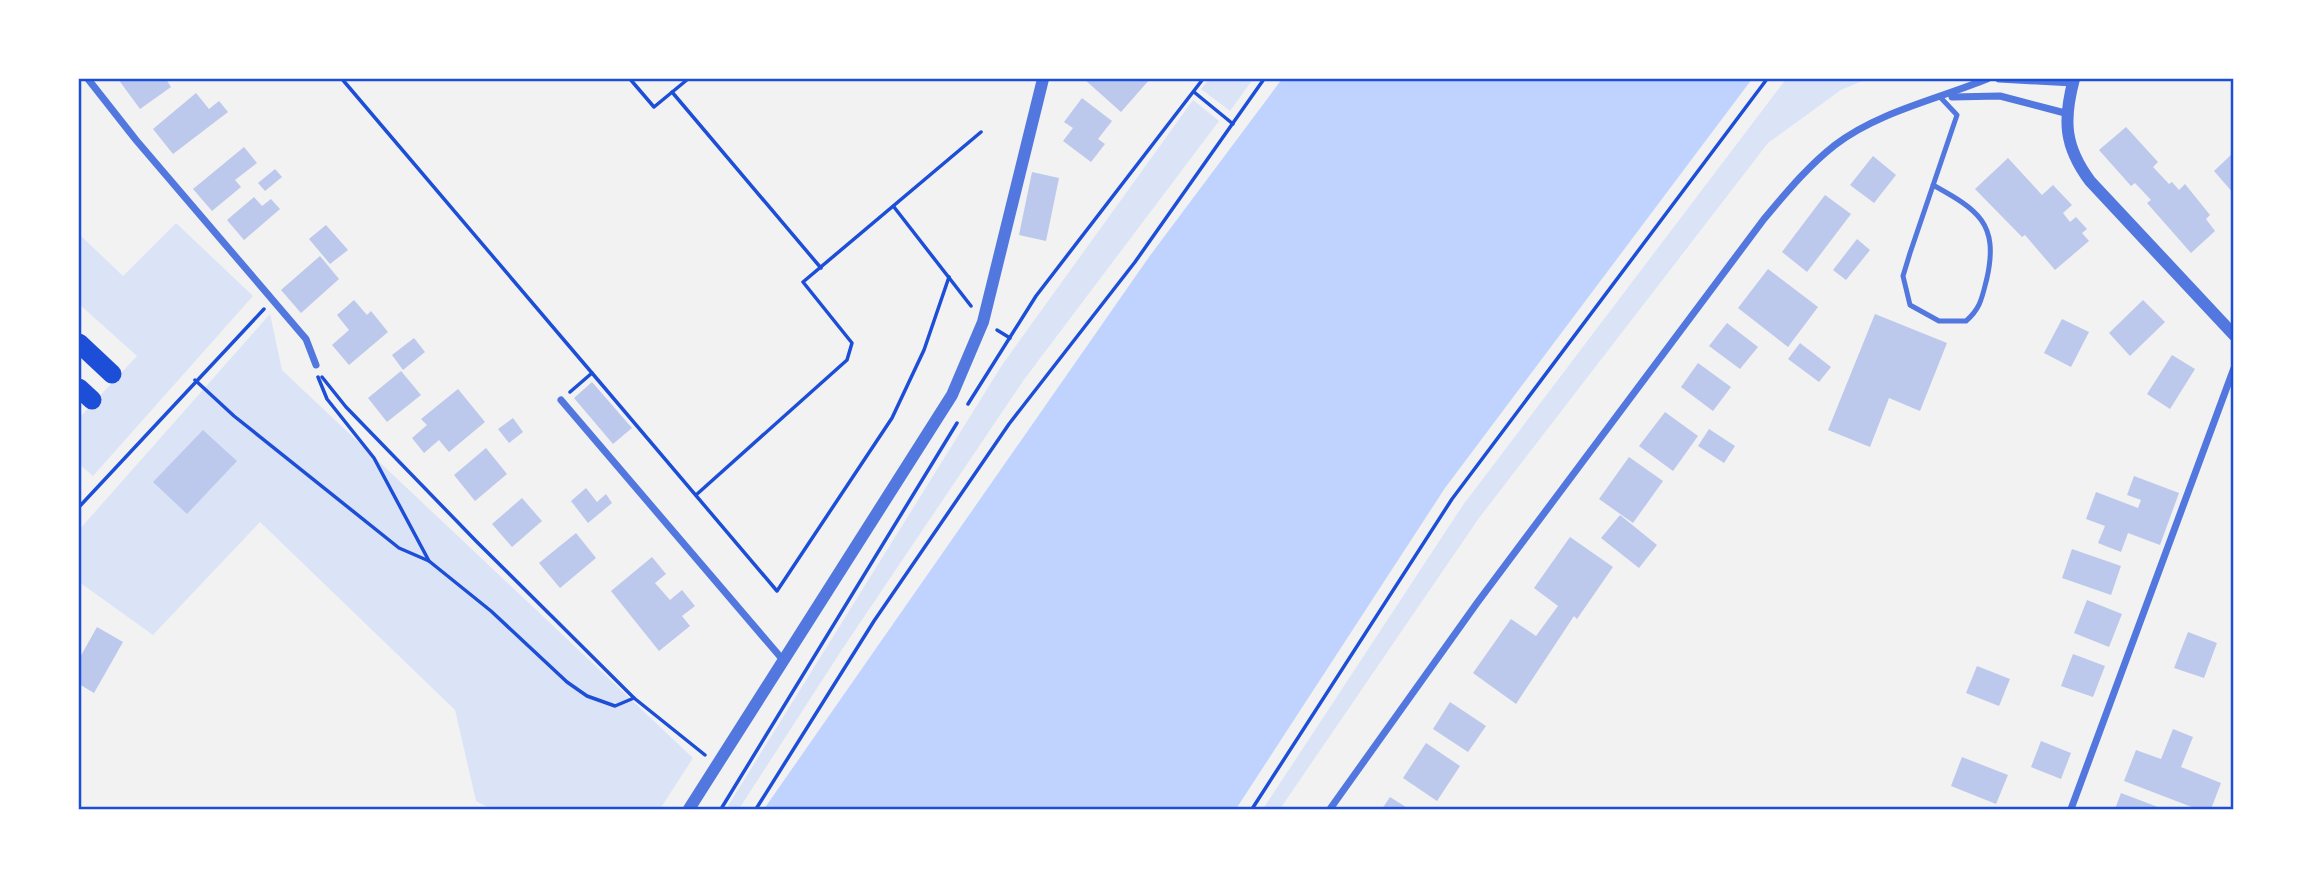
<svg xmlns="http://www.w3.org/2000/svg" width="2313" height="888" font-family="'Noto Serif',serif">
  <rect width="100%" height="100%" fill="#f2f2f2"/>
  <!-- green -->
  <g fill="#dbe4f7">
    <polygon points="1209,79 1253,79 1230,111 1201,89"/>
    <polygon points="1786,79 1867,79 1841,90 1768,143 1479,518 1280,809 1263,809 1463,505"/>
    <polygon points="1193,100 1219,121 1023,381 843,648 739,809 726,809 1002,365"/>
    <polygon points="176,223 253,296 93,476 79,464 79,413 82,415 137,356 79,304 79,234 123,276"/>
    <polygon points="270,314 282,370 693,758 660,809 491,809 476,801 455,710 260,522 153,635 79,582 79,530"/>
  </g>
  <!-- water -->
  <polygon fill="#bfd3fe" points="1282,79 1752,79 1445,488 1236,809 764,809 1149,257"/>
  <!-- building -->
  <g fill="#bdc9ec">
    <polygon points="118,79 166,79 171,87 140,109"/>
    <polygon points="1084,79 1150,79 1121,112"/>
    <polygon points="196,93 209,109 219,101 228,112 173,154 153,129"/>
    <polygon points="1082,98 1112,121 1098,139 1105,144 1091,162 1063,141 1073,128 1064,122"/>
    <polygon points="2126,127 2158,162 2153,167 2169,184 2172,182 2179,190 2185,184 2210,215 2206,219 2215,231 2191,253 2147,203 2151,200 2135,183 2131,186 2099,150"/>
    <polygon points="244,147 257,163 235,180 241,187 212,211 193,189"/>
    <polygon points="2234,152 2234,194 2214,171"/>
    <polygon points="1873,156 1896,175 1874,203 1850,185"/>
    <polygon points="2008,158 2042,195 2053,185 2072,205 2063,213 2070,222 2076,217 2087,229 2082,233 2089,241 2055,270 2025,235 2022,237 1975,189"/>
    <polygon points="275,169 282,177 265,191 258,183"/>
    <polygon points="1032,172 1059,178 1046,241 1019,235"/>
    <polygon points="1825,195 1851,214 1807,272 1782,252"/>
    <polygon points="254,197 262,206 271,199 280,209 244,240 227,220"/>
    <polygon points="326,225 348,250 330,264 309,239"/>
    <polygon points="1857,239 1870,250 1846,280 1833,270"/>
    <polygon points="320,256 339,279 301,313 281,290"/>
    <polygon points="1768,269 1818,307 1788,347 1738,308"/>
    <polygon points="354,300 367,315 371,311 388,332 349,365 332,345 349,330 337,315"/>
    <polygon points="2143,300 2165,322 2130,356 2109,333"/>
    <polygon points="1875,314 1947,343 1920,411 1889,398 1870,447 1828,430"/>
    <polygon points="2062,319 2089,332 2071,367 2044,353"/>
    <polygon points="1727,323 1758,347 1740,369 1709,346"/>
    <polygon points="414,338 425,352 403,370 392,355"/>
    <polygon points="1800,343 1831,367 1819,382 1788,359"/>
    <polygon points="2172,355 2195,369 2170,409 2147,394"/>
    <polygon points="1698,363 1731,387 1713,411 1681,387"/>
    <polygon points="401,371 421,395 387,422 368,398"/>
    <polygon points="592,382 632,428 613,444 574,398"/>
    <polygon points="458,389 485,422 449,452 439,440 424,453 412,438 427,425 421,419"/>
    <polygon points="1665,412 1698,436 1673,471 1639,446"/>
    <polygon points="513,418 523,432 509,443 498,429"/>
    <polygon points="1709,429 1735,446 1724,463 1698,446"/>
    <polygon points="203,430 237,461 187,514 153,482"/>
    <polygon points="486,448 507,474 475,501 454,475"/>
    <polygon points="1629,457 1663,481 1633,523 1599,499"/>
    <polygon points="2134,476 2179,493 2160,545 2128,533 2121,552 2098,543 2105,526 2086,519 2096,492 2138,508 2141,500 2127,495"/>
    <polygon points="586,488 597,502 606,494 612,503 588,523 571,501"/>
    <polygon points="522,498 542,521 512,547 492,524"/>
    <polygon points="1620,515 1657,545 1639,568 1601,538"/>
    <polygon points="576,533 596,558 560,588 539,563"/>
    <polygon points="1570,537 1613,567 1577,619 1574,616 1516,704 1473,673 1511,619 1536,636 1558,606 1534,588"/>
    <polygon points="2072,549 2121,566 2111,595 2062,578"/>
    <polygon points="652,557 666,574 655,583 670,600 682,590 695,606 682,616 690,626 659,651 611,591"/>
    <polygon points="2087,600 2122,614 2109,647 2074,633"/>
    <polygon points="97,627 123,642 94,693 79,684 79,659"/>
    <polygon points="2188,632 2217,643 2204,678 2174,668"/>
    <polygon points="2073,654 2105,666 2093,697 2061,686"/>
    <polygon points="1977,666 2010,679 1999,706 1966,693"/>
    <polygon points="1450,702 1486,726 1468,752 1433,729"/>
    <polygon points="2173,729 2193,737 2181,767 2221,783 2211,809 2197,809 2124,781 2136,750 2161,759"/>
    <polygon points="2041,741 2071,753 2061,779 2031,767"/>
    <polygon points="1426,743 1460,766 1437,801 1403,778"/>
    <polygon points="1962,757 2008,775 1996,804 1951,786"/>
    <polygon points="2121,793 2163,809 2115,809"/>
    <polygon points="1390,797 1409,809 1382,809"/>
  </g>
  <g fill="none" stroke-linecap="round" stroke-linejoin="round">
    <!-- path -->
    <g stroke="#1d4ed8" stroke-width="3.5">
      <polyline points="342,79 592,373 570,392"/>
      <polyline points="630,79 654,107 688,79"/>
      <polyline points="672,92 821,268"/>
      <polyline points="1194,92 1233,124"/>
      <polyline points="894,207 971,306"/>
      <polyline points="997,330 1010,338"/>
      <polyline points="592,373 777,591 892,418 924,350 949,277"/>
      <polyline points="318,377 327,399 374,458 429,561"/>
      <polyline points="322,377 346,407 477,542 634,698 705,755"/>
      <polyline points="195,380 234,416 399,548 429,561 491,611 567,682 587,696 615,706 634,698"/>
      <polyline points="968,404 1036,296 1203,79"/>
      <polyline points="696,495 847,360 852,343 803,282 981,132"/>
      <polyline points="79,507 264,309"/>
      <polyline points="721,809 957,423"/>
      <polyline points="756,809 874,621 1009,424 1135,262 1264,79"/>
      <polyline points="1252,809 1452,499 1767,79"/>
    </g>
    <!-- service -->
    <path stroke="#5277de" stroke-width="5" d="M1933,185c45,25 66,38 54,93 -5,19 -6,30 -21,43h-27l-29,-16 -7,-29 7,-23 47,-138 -16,-17"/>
    <!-- minor -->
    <g stroke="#5277de" stroke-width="7">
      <polyline points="88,79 136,140 306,339 316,365"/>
      <polyline points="1999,79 2073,83"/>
      <polyline points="1952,97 2000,96 2065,113"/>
      <polyline points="561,400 783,660"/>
      <path d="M1330,809l147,-206 287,-384c22,-26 44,-53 71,-74 43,-33 103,-46 152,-66"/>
      <polyline points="2071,809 2234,368"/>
    </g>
    <!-- tertiary -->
    <g stroke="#5277de" stroke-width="12">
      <path d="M2074,79c-11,41 -10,67 16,102l144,154"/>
      <polyline points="689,809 952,395 983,322 1043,79"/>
    </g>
    <!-- trunk -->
    <g stroke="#1d4ed8" stroke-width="19">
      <polyline points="79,343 112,374"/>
      <polyline points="79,388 92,400"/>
    </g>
  </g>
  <!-- border -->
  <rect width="2313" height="888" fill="none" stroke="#ffffff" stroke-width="161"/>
  <rect x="80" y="80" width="2152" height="728" fill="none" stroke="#1d4ed8" stroke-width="2.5"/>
</svg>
